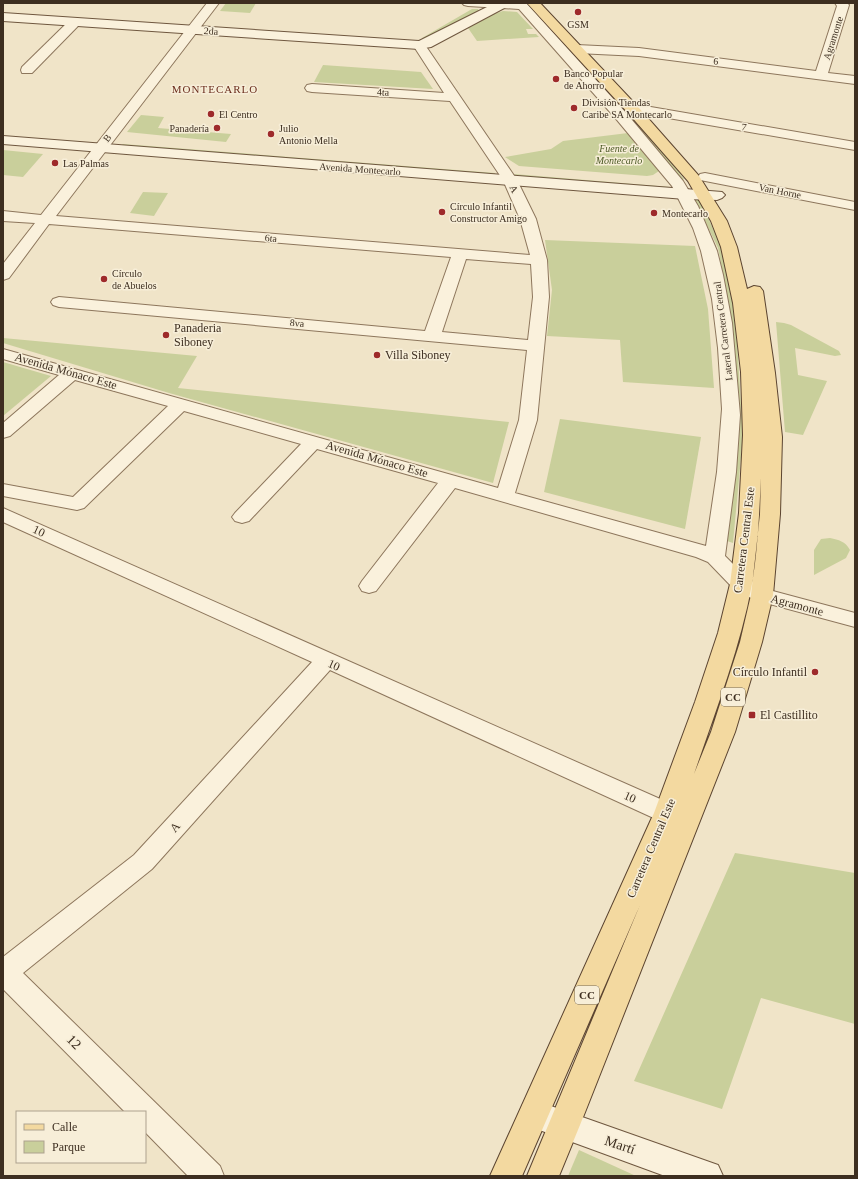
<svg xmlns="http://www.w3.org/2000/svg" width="858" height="1179" font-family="Georgia,serif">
  <rect width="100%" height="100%" fill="#f0e4c8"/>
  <!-- green -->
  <g fill="#c9cf9b">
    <polygon points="226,3 256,3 250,13 220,11"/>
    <polygon points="525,3 529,3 664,153 684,179 680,180"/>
    <polygon points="472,9 478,9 479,11 425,39 422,38"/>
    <polygon points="503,11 517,12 533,29 526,29 528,34 536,34 539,37 477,41 468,28 494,14"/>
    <polygon points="323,65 421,72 433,89 314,82"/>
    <polygon points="141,115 164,117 158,128 231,134 226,142 127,132"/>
    <polygon points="628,133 659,171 653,175 647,176 519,166 505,157 551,149 563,141"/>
    <polygon points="123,144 495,173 496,176 120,147"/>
    <polygon points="3,150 43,154 23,177 3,175"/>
    <polygon points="514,174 670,187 672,190 519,178"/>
    <polygon points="143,192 168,193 154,216 130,213"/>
    <polygon points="695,200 700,200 722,248 735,310 743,436 733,543 727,541 737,434 730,310 718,248"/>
    <polygon points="545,240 695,246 708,309 714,388 623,382 620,340 547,336 552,290"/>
    <polygon points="776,322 784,323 791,325 839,351 841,355 835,356 795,348 798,375 827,381 803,435 785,432"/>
    <polygon points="3,338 197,356 178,388 509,422 493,483 169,393 3,343"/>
    <polygon points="3,362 51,376 3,416"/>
    <polygon points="560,419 701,437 685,529 544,492"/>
    <path d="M830,538c9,2 15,3 20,12l-4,8 -32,17v-25l7,-11z"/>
    <polygon points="735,853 855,873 855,1024 761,998 722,1109 634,1081"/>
    <polygon points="579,1150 636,1176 568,1176"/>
  </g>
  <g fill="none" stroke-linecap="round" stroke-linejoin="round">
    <defs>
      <g id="street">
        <path d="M207,3h12l-163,213 474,39 -10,-36 -17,-39 -53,-79 -138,-9 -5,-1 -2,-3 2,-3 5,-1 132,9 -31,-48 2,-3h8l94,138 19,39 11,41 2,37 -12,123 -22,73 191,53 11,-74 5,-63 -4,-61 -6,-49 -11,-48 -8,-23 -21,-42 -55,-66 -98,-111 -51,-3 -4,-1 -2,-2h64l101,111 56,67 15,25 19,45 6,24 9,48 8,92 -4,57 -11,84 23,23 21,11 86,23v14l-100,-27 -21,-11 -26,-27 -12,-5 -241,-69 -79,103 -7,2 -7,-2 -3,-5 3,-5 76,-98 -121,-34 -68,72 -7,2 -7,-2 -3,-4 3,-4 66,-69 -117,-33 -100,97 -7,2 -74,-14v-12l70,13 95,-91 -93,-26 -65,56 -7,2v-15l56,-48 -56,-16v-10l495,139 21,-68 8,-70 -468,-43 -6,-2 -2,-3 2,-3 6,-2 366,34 26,-74 -402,-33 -40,54 -6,2v-16l32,-41 -32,-2v-10l38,4zM466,259l65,5 2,33 -5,43 -86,-8z"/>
        <polygon points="835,3 847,3 849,5 828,73 855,76 855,84 639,56 577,53 573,52 571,49 573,46 577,45 639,48 816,71 837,6"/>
        <polygon points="75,18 79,19 81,22 79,25 32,73 22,73 21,70 22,67 71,19"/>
        <polygon points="645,106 855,142 855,150 645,114 629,114 627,111 629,108"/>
        <polygon points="705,173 855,202 855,210 700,180 698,177 700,174"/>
        <polygon points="3,508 676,806 679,813 676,820 667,822 658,820 330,670 152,869 23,973 220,1166 224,1176 188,1176 145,1132 145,1112 125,1112 3,989 3,957 134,855 312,662 3,522"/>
      </g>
      <g id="secondary">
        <polygon points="495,3 510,3 508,6 431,47 419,49 3,21 3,13 419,41"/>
        <polygon points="3,136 685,189 722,192 725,195 722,198 717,200 685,199 3,144"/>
        <polygon points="534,1100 718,1165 723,1176 665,1176 523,1124 519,1114 523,1104"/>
      </g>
      <path id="primary" d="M527,3h13l99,105 60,68 28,45 10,26 10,42 7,-3 6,1 3,4 12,82 7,64 -2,77 -7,81 -11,47 -27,90 -155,393 -21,51h-32l113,-271 -118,271h-32l164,-363 41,-111 23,-69 12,-49 9,-71 4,-78 -2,-63 -8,-69 -12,-56 -10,-26 -23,-40 -59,-67zM761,478l-1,36 -9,81 -11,47 -29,90 -17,42c21,-62 46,-125 58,-190 6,-34 7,-71 9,-106z"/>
    </defs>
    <!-- street casing -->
    <use href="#street" stroke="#8d765c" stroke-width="2"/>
    <!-- secondary casing -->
    <use href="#secondary" stroke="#6f573f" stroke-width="2"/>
    <!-- primary casing -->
    <use href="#primary" stroke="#5b4430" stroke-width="2"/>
    <!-- street -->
    <use href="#street" fill="#faf1dc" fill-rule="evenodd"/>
    <!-- secondary -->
    <use href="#secondary" fill="#faf1dc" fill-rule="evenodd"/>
    <!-- primary -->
    <use href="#primary" fill="#f3d9a0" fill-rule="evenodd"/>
  </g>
  <!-- markers -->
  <g fill="#9e2a2b" stroke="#f7eed8" stroke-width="1.5">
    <circle cx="578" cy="12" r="4"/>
    <circle cx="556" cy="79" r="4"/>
    <circle cx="574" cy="108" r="4"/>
    <circle cx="211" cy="114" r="4"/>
    <circle cx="217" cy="128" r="4"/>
    <circle cx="271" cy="134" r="4"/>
    <circle cx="55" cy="163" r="4"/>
    <circle cx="442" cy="212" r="4"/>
    <circle cx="654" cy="213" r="4"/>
    <circle cx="104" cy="279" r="4"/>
    <circle cx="166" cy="335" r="4"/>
    <circle cx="377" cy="355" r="4"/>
    <circle cx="815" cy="672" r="4"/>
    <rect x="748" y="711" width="8" height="8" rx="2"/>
  </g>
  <g text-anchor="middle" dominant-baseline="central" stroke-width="3" stroke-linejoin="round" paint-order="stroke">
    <!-- far-poi labels -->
    <g font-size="10" fill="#3d2e20" stroke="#f7eed8" text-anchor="start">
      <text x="578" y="24" text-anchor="middle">GSM</text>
      <text x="564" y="73">Banco Popular<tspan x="564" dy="12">de Ahorro</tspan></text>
      <text x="582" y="102">División Tiendas<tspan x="582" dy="12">Caribe SA Montecarlo</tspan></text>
      <text x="219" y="114">El Centro</text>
      <text x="209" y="128" text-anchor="end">Panadería</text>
      <text x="279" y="128">Julio<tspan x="279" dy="12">Antonio Mella</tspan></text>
      <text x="63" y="163">Las Palmas</text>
      <text x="450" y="206">Círculo Infantil<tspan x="450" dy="12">Constructor Amigo</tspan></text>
      <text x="662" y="213">Montecarlo</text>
      <text x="112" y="273">Círculo<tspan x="112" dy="12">de Abuelos</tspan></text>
    </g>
    <!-- far-street labels -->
    <g font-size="10" fill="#3d2e20" stroke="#f7eed8">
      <text transform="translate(211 31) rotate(4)">2da</text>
      <text transform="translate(833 38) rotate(-72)">Agramonte</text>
      <text transform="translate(716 61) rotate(7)">6</text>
      <text transform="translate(383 92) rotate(3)">4ta</text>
      <text transform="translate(744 127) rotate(9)">7</text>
      <text transform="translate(107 138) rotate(-52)">B</text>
      <text transform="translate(360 169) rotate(4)">Avenida Montecarlo</text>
      <text transform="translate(514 189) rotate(64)">A</text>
      <text transform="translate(780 191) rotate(11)">Van Horne</text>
      <text transform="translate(271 238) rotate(5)">6ta</text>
      <text transform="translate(297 323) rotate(5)">8va</text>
      <text transform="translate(723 331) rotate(-97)">Lateral Carretera Central</text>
    </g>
    <!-- far-park labels -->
    <g font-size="10" font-style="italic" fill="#4d5a26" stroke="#f7eed8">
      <text x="619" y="148">Fuente de<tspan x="619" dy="12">Montecarlo</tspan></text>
    </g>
    <!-- far-neighbourhood labels -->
    <g font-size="11" letter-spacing="1" fill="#6b2e1e" stroke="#f7eed8">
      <text x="215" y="89">MONTECARLO</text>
    </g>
    <!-- shield labels -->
    <g fill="#f7eed8" stroke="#756857" stroke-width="1">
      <rect x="721" y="688" width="24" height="18" rx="3"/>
      <rect x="575" y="986" width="24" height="18" rx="3"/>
    </g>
    <g font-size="11" font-weight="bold" fill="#3d2e20">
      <text x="733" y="697">CC</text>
      <text x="587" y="995">CC</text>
    </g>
    <!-- poi labels -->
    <g font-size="12" fill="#3d2e20" stroke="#f7eed8" text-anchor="start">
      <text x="174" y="328">Panaderia<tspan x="174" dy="14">Siboney</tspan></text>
      <text x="385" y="355">Villa Siboney</text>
      <text x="807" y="672" text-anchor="end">Círculo Infantil</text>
      <text x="760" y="715">El Castillito</text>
    </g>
    <!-- street labels -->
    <g font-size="12" fill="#3d2e20" stroke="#f7eed8">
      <text transform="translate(66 371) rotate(16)">Avenida Mónaco Este</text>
      <text transform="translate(377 459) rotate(16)">Avenida Mónaco Este</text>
      <text transform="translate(39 531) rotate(25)">10</text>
      <text transform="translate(744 540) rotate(-83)">Carretera Central Este</text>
      <text transform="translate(797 605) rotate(15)">Agramonte</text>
      <text transform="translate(334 665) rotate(24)">10</text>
      <text transform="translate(630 797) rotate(24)">10</text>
      <text transform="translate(175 827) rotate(-48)">A</text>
      <text transform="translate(651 848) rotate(-67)">Carretera Central Este</text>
    </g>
    <!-- near-street labels -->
    <g font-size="14" fill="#3d2e20" stroke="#f7eed8">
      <text transform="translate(74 1042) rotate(45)">12</text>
      <text transform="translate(620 1145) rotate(19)">Martí</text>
    </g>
  </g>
  <!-- border -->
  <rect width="858" height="1179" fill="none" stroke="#3d2e20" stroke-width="8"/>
  <!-- legend -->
  <rect x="16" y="1111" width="130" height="52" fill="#f7eed8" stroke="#ada18e"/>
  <rect x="24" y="1124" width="20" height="6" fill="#f3d9a0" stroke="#ada18e"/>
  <text x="52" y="1131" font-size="12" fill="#3d2e20">Calle</text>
  <rect x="24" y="1141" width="20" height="12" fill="#c9cf9b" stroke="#ada18e"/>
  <text x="52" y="1151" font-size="12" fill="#3d2e20">Parque</text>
</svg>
